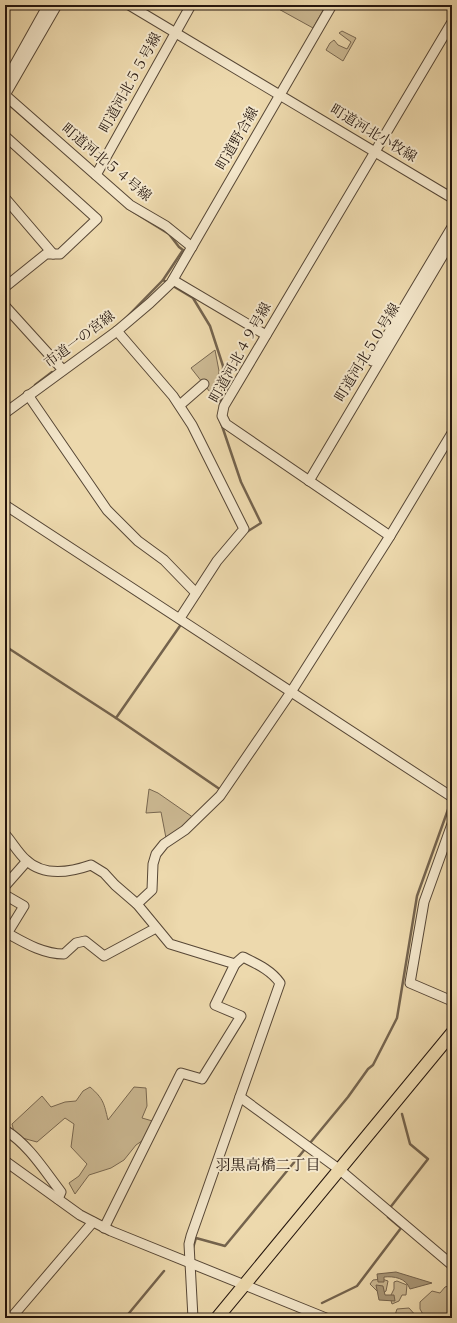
<svg xmlns="http://www.w3.org/2000/svg" width="457" height="1323" font-family="Vollkorn,'Noto Serif JP',serif">
  <rect width="100%" height="100%" fill="#edd9ad"/>
  <filter id="stains"><feTurbulence type="fractalNoise" baseFrequency=".005" numOctaves="4"/><feColorMatrix values="0 0 0 0 .2 0 0 0 0 .09 0 0 0 0 .02 0 0 0 .5 -.17"/></filter>
  <radialGradient id="worn" r=".72"><stop offset=".6" stop-color="#630" stop-opacity="0"/><stop offset="1" stop-color="#630" stop-opacity=".3"/></radialGradient>
  <!-- green -->
  <g fill="#cbb892" stroke="#786750">
    <polygon points="276,5 326,5 313,28 275,7"/>
    <polygon points="342,31 356,38 343,61 326,50 330,43 334,40 338,45 347,49 351,42 339,33"/>
    <polygon points="215,350 219,371 217,401 191,368"/>
    <polygon points="149,789 158,793 194,818 185,827 166,838 161,812 146,813"/>
    <path d="M90,1087c14,12 14,17 18,33l26,-33 12,1 1,18 -5,12 14,4 -4,12 -16,11 -12,15 -13,8 -22,7 -14,19 -6,-11 10,-7 8,-12 -16,-17 3,-23 -9,-6 -28,24 -22,-6 -3,-12 30,-28 9,11 14,-5 11,-1 7,-10z"/>
    <polygon points="382,1279 388,1281 386,1291 381,1295 370,1284 373,1280"/>
    <polygon points="397,1281 407,1285 406,1295 402,1295 399,1301 392,1304 390,1297 394,1289 394,1282"/>
    <polygon points="452,1285 452,1318 425,1318 420,1309 420,1302 432,1291 440,1293 445,1287"/>
    <polygon points="409,1308 418,1318 394,1318 397,1309"/>
  </g>
  <!-- water -->
  <g fill="#a99777" stroke="#74634d">
    <path d="M396,1272l36,11 -22,6c-4,-11 -16,-13 -26,-12v5h-6l-1,-8z"/>
    <polygon points="376,1285 383,1286 385,1295 394,1295 395,1301 379,1300"/>
  </g>
  <g fill="none" stroke-linecap="round" stroke-linejoin="round">
    <!-- stream -->
    <g stroke="#74634d" stroke-width="2.5">
      <polyline points="5,101 45,136"/>
      <polyline points="127,208 169,234 179,247 183,250 163,280 193,298 210,326 223,366 223,386 220,406"/>
      <polyline points="124,320 163,280"/>
      <polyline points="35,385 52,372"/>
      <polyline points="219,417 241,482 261,523 245,533"/>
      <polyline points="5,646 116,718 221,790"/>
      <polyline points="116,718 182,623"/>
      <polyline points="389,1209 428,1159 410,1144 402,1114"/>
      <polyline points="193,1248 196,1238 225,1246 348,1097 368,1069 373,1065 397,1018 417,896 450,804 451,805"/>
      <polyline points="322,1303 357,1286 401,1228 388,1217"/>
      <polyline points="125,1318 164,1271"/>
    </g>
    <defs>
      <g id="minor">
        <polyline points="129,5 452,198"/>
        <polyline points="452,22 224,406 222,416 226,424 390,536 452,433"/>
        <polyline points="5,82 48,5"/>
        <polyline points="5,95 130,205 166,226 192,247"/>
        <polyline points="5,95 57,5"/>
        <polyline points="5,136 97,219 60,254 46,254 5,287"/>
        <polyline points="96,175 191,5"/>
        <polyline points="5,198 53,254"/>
        <polyline points="173,280 266,335"/>
        <polyline points="5,306 63,370"/>
        <polyline points="117,331 173,396 192,425 244,529 217,561 180,618"/>
        <polyline points="372,361 452,227"/>
        <polyline points="28,395 107,510 138,541 164,560 196,593"/>
        <polyline points="180,405 204,384"/>
        <polyline points="5,413 117,331 150,303 171,283 332,5"/>
        <polyline points="309,481 452,240"/>
        <polyline points="5,505 452,797"/>
        <polyline points="452,824 424,902 410,983 452,1001"/>
        <path d="M5,834c7,8 13,19 21,26 18,17 45,12 65,5l13,8 11,12 22,19 33,40 65,20 8,-7c14,7 28,13 37,26l-89,253 -2,8 4,74"/>
        <polyline points="5,886 27,861"/>
        <polyline points="5,895 24,906 5,937"/>
        <polyline points="137,904 152,890 153,864 156,854 164,844 185,830 220,796 291,692 390,536"/>
        <path d="M7,933c18,10 36,21 57,21l12,-11 9,-2 19,15 52,-28"/>
        <polyline points="240,1097 340,1170 452,1265"/>
        <path d="M5,1130c24,15 39,40 56,62l-3,7"/>
        <polyline points="5,1161 80,1215 111,1231 326,1318"/>
        <polyline points="104,1228 181,1073 202,1079 241,1016 215,1005 235,964"/>
        <polyline points="11,1318 93,1222"/>
      </g>
      <polyline id="major" points="217,1318 452,1033"/>
    </defs>
    <!-- minor casing -->
    <use href="#minor" stroke="#574736" stroke-width="11"/>
    <!-- major casing -->
    <use href="#major" stroke="#25160e" stroke-width="14"/>
    <!-- minor -->
    <use href="#minor" stroke="#f3e6ca" stroke-width="9"/>
    <!-- major -->
    <use href="#major" stroke="#edd9ad" stroke-width="12"/>
  </g>
  <g text-anchor="middle" dominant-baseline="central" stroke-width="4" stroke-linejoin="round" paint-order="stroke">
    <!-- street labels -->
    <g font-size="14" fill="#25160e" stroke="#f3e6ca">
      <text transform="translate(131 83) rotate(-61)">町道河北５５号線</text>
      <text transform="translate(373 134) rotate(31)">町道河北小牧線</text>
      <text transform="translate(238 139) rotate(-60)">町道野合線</text>
      <text transform="translate(106 163) rotate(40)">町道河北５４号線</text>
      <text transform="translate(80 340) rotate(-37)">市道一の宮線</text>
      <text transform="translate(241 353) rotate(-61)">町道河北４９号線</text>
      <text transform="translate(368 353) rotate(-59)">町道河北５０号線</text>
    </g>
    <!-- neighbourhood labels -->
    <g font-size="15" fill="#25160e" stroke="#f3e6ca">
      <text x="268" y="1166">羽黒高橋二丁目</text>
    </g>
  </g>
  <!-- margin -->
  <rect width="457" height="1323" fill="none" stroke="#edd9ad" stroke-width="20"/>
  <rect x="6" y="6" width="445" height="1311" fill="none" stroke="#25160e" stroke-width="2"/>
  <rect x="10" y="10" width="437" height="1303" fill="none" stroke="#25160e"/>
  <rect width="100%" height="100%" filter="url(#stains)"/>
  <rect width="100%" height="100%" fill="url(#worn)"/>
</svg>
